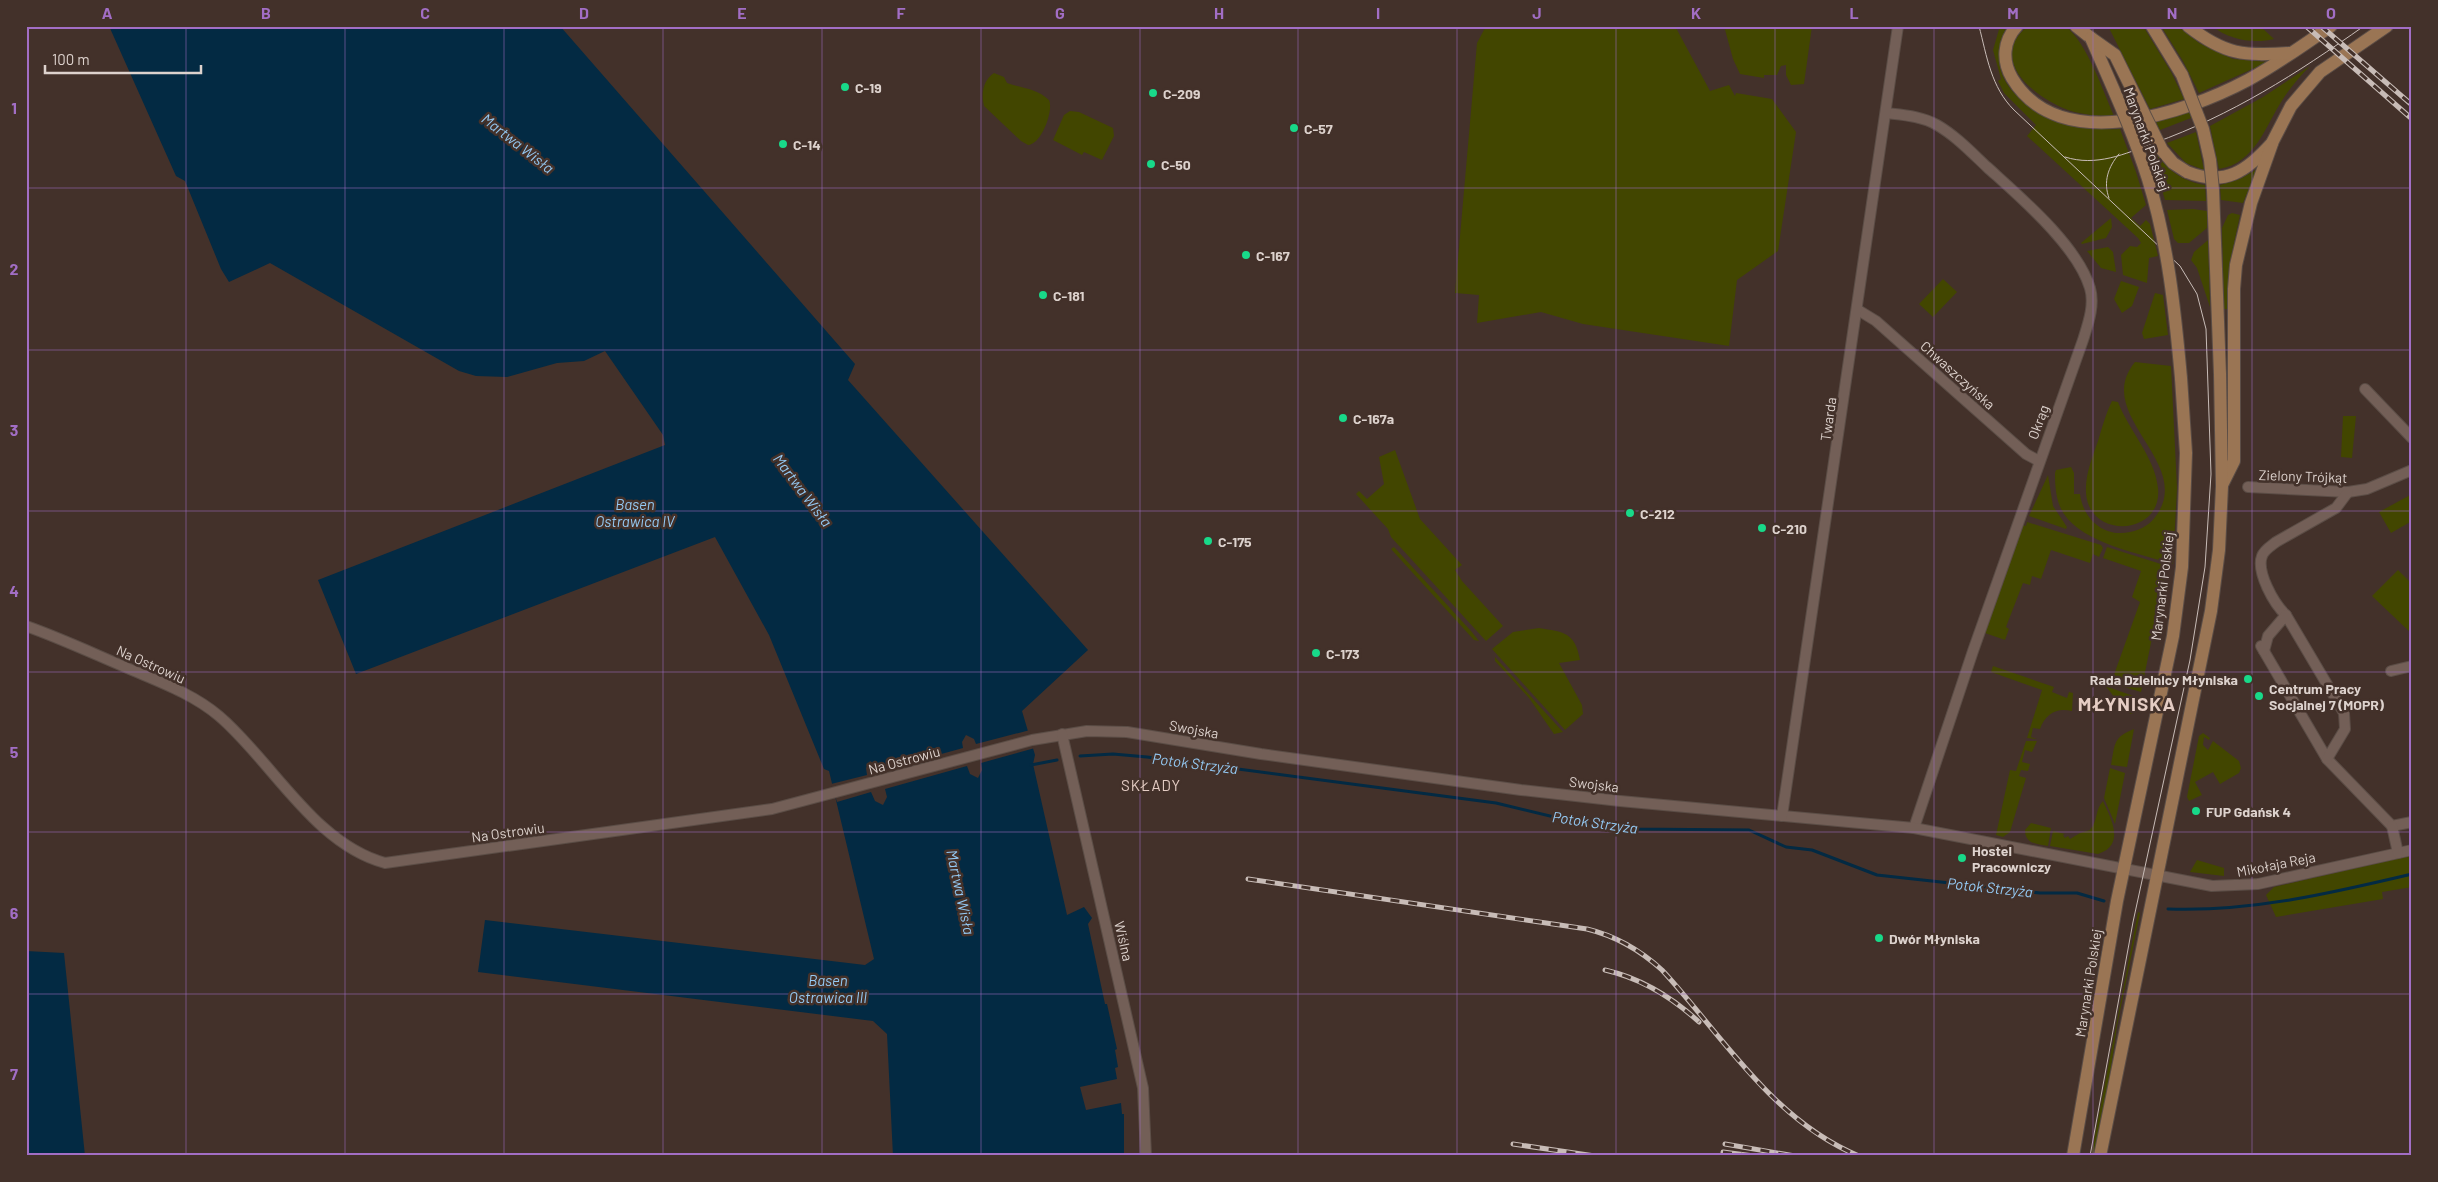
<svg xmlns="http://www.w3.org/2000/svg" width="2438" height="1182" font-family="Barlow,sans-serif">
  <rect width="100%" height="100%" fill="#43312a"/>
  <!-- green -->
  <g fill="#424600">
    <polygon points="1486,26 1675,26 1710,91 1729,85 1735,96 1736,93 1772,99 1796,132 1778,251 1737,280 1729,346 1583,324 1541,312 1477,323 1479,295 1455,293 1477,43"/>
    <polygon points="1724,26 1812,26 1804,84 1791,85 1786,75 1786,65 1781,66 1777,75 1764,75 1764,78 1740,74 1733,59"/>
    <path d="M2000,26h7c-36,71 57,107 113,103l16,43 10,33 -15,13 9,8 6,-6 4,4 8,32 -9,2 -2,25 -24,-8 -2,-20 9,-9 7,1 4,-4 -3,-5 -111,-102 9,-11 -32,-32 -6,-12 3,-2 -8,-29z"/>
    <path d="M2028,26h37c22,16 38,65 49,90 -16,0 -31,-1 -46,-6 -33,-12 -82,-51 -40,-84z"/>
    <polygon points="2108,26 2143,26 2171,72 2184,99 2150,109"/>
    <polygon points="2161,26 2178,26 2199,43 2233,59 2268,62 2199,93 2183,61"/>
    <path d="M2212,26h48l14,13c-20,5 -45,1 -62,-13z"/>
    <path d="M2310,66c-10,10 -19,21 -27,33 -18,27 -27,64 -64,70l-9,-43 53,-29z"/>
    <path d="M994,73l10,4 3,6c14,5 30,5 42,17 5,11 -8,45 -21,45l-7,-4 -37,-35c-3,-12 -1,-26 10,-33z"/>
    <polygon points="1070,111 1079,112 1113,128 1114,136 1102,160 1084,152 1082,155 1053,140 1064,115"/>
    <polygon points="2189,112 2191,118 2160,130 2156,122"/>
    <polygon points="2196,132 2204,170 2186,163 2167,143"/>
    <path d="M2153,149c13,20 28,32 52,36l1,16 -41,-1 -15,-50z"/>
    <polygon points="2257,169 2243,203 2221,200 2220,185 2240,179"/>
    <polygon points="2193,209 2207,211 2207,228 2189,243 2178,243 2174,239 2167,210"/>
    <polygon points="2232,213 2240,215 2229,267 2227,309 2224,309 2222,228 2228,215"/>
    <polygon points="2111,218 2112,227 2106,238 2082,244 2081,243"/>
    <polygon points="2208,240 2210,307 2197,268 2191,260 2194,252"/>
    <polygon points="2108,247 2113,252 2116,272 2101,268 2087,251"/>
    <polygon points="1943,279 1957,292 1933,317 1919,304"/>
    <polygon points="2121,281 2139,287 2132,306 2122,313 2114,299"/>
    <polygon points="2155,293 2163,295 2168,335 2144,339 2142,333"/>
    <path d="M2135,362l36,4 6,122 -4,76c-32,-10 -90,-21 -109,-50 -8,-12 -9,-27 -9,-41l1,-3 15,-3 3,6v21h6c3,25 24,44 50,38 12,-2 22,-9 28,-19 33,-53 -66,-99 -23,-151z"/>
    <path d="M2112,401l6,1c11,29 37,55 40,86 5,48 -69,52 -72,5 -1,-18 6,-35 12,-52 4,-13 8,-28 14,-40z"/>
    <polygon points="2343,416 2356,416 2352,458 2341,457"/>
    <polygon points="1395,450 1420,519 1462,565 1455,570 1462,581 1503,626 1486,641 1391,537 1388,529 1356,494 1359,491 1367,499 1384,484 1379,457"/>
    <polygon points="2048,475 2053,506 2067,527 2066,529 2029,516"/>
    <polygon points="2412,494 2412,521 2391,533 2379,512"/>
    <polygon points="2027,522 2101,545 2103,548 2099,557 2093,554 2090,563 2051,550 2041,579 2032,576 2030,585 2023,583 2006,627 2009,629 2005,640 1985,633 2023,525 2026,526"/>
    <polygon points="1394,547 1471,631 1479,641 1474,640 1391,549"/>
    <polygon points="2107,547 2164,565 2166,569 2141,692 2111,683 2140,602 2132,597 2141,571 2103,558"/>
    <polygon points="2398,570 2412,584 2412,634 2372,596"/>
    <path d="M1539,628c25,4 36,4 41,32l-21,3 23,42 1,9 -18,16 -73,-81 21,-17z"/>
    <polygon points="1495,657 1563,732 1554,734 1529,698 1495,661"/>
    <path d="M1993,666l61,21 -2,5 15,6 2,-6 4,1 -1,18c-15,-4 -27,3 -32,18l-7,-1 -2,9 6,2 -10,-1 15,-48 -51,-18z"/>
    <path d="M2105,686l34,12 -3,14 -5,2c-12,-5 -16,-19 -26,-28z"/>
    <path d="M2134,729l-7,38 -16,-2c4,-21 2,-28 23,-36z"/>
    <polygon points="2203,733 2210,738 2209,740 2204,737 2203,745 2208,750 2213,741 2239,761 2241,768 2239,773 2220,784 2213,772 2195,782 2202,795 2189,801 2187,797 2199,736"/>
    <polygon points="2026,741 2037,741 2032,752 2025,750 2022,762 2030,764 2028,771 2021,770 2019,776 2026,778 2010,832 2003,837 1996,835 2010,770 2016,771"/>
    <polygon points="2110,768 2125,773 2115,824 2104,798"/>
    <path d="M2103,801c8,18 23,44 -5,53l-48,-8 3,-15 12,3 -2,1 2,3 3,-2 2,3 10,-6 10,-3c8,-9 5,-21 13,-29z"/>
    <path d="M2031,823l20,5 -3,18c-11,-2 -23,-2 -23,-16z"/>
    <polygon points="2412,855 2412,887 2382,892 2383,899 2276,917 2266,895 2274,887"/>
    <polygon points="2197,860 2224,868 2224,876 2190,872"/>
    <polygon points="2138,912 2140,913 2117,1026 2106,1102 2095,1156 2091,1156"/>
  </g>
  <!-- water -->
  <g fill="#032a43">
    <polygon points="109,26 560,26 855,364 848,380 1088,650 1022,711 1035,755 1033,764 1067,915 1084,907 1092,918 1088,924 1105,1004 1107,1004 1117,1049 1115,1050 1118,1067 1115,1068 1117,1079 1080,1087 1086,1110 1121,1103 1122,1114 1124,1114 1124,1156 893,1156 887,1034 873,1021 478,972 485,920 865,965 874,959 829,771 824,769 769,635 715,537 356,674 318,580 665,445 663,435 605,351 584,361 557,363 507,377 476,376 459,371 270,263 229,282 221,269 185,181 176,176"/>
    <polygon points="26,951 64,953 85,1156 26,1156"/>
  </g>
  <!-- pier -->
  <polygon fill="#43312a" points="1030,730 1035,748 981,763 982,770 978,778 970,774 967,766 885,789 887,797 883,805 875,801 871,792 837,802 831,784 867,775 866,768 870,761 877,765 880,771 963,748 962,742 966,735 974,739 976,744"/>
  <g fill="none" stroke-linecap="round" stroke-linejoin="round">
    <!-- stream -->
    <g stroke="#032a43" stroke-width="3">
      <polyline points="1080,756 1113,754 1147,757 1496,803 1575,822 1631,829 1749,830 1786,847 1812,850 1877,875 2040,893 2077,893 2104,901"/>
      <polyline points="1031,765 1057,760"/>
      <path d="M2168,909c83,3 164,-16 244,-35"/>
    </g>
    <defs>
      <g id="street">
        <path d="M1886,113c17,2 36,3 51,12 19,11 34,27 50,42 33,30 90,78 103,121 5,17 -2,36 -7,52l-110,311 -59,177"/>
        <polyline points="1858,310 1876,321 2026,454 2039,461"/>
        <polyline points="2365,389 2412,438"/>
        <polyline points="2248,487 2348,492 2367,489 2412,470"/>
        <path d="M2286,615c-12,-11 -30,-43 -24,-59 2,-6 9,-10 14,-14l60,-34 12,-16"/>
        <path d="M26,626c34,12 66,27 99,41 32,14 67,26 94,49 53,45 95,128 166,147l387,-54 260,-69 55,-9 40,1 134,22 260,36 99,11 294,27 298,58 46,-2 154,-34"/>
        <polyline points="2261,646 2327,759 2392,826 2412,822"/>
        <polyline points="2264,651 2268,636 2286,615 2344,713 2345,729 2327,759"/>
        <polyline points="2391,671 2412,666"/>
        <polyline points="1062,734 1143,1088 1146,1156"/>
        <polyline points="1782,816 1898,26"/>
        <polyline points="2392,826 2398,853"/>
      </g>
      <g id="secondary">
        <path d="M2017,26c-14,15 -15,35 -5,52 47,79 174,35 236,2 29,-16 56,-35 83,-54"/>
        <polyline points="2076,26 2091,38"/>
        <polyline points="2152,26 2182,75"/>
        <path d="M2188,26c37,29 56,30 101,27"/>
        <path d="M2187,172c38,15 60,-1 85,-29"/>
        <polyline points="2223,483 2234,461 2234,289 2236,265 2251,203 2273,141 2291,106 2320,72 2387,26"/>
        <polyline points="2073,1156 2117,901 2173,636 2182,567 2186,453 2181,378"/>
        <polyline points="2100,1156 2211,611 2219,550 2222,486 2220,374"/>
      </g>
    </defs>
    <!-- street casing -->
    <use href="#street" stroke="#5b4d46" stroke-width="12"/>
    <!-- secondary casing -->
    <use href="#secondary" stroke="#5b4d46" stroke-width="14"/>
    <!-- street -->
    <use href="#street" stroke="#735f57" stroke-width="10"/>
    <!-- secondary -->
    <use href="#secondary" stroke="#9a7554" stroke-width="12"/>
    <!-- tram -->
    <g stroke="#c8bcb7" stroke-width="1">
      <path d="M1979,26c8,31 12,61 35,84l166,156 17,28 9,35 5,145 -6,93 -15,93 -57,262 -43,234"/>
      <path d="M2065,157c31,10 60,-3 89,-14 78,-28 142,-69 210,-117"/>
      <path d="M2109,198c-6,-16 -1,-31 10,-44"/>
    </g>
    <defs>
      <g id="rail">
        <polyline points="2306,26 2412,119"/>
        <polyline points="2321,26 2412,105"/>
        <path d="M1248,879l339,50c29,7 53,21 75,41 61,66 110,150 197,186"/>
        <path d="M1605,970c35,8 68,28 94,52"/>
        <polyline points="1513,1144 1595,1156"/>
        <polyline points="1725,1144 1795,1156"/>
        <polyline points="1723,1152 1754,1156"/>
      </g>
    </defs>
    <!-- rail casing -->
    <use href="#rail" stroke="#c8bcb7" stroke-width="5"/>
    <!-- rail -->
    <use href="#rail" stroke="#43312a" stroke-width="3" stroke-dasharray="9" stroke-linecap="butt"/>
    <defs>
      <g id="secondary-bridge">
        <path d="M2091,38c20,46 42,93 57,141 20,64 27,132 33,199"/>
        <polyline points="2091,38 2115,55 2162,150 2173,163 2187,172"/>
        <polyline points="2182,75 2203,129 2210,160 2213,190 2220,374"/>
      </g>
    </defs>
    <!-- secondary-bridge casing -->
    <use href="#secondary-bridge" stroke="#5b4d46" stroke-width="14" stroke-linecap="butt"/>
    <!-- secondary-bridge -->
    <use href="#secondary-bridge" stroke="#9a7554" stroke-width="12"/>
  </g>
  <!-- grid -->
  <path fill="none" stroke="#a26ec5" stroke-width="1" stroke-opacity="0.55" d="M186,26v1130M345,26v1130M504,26v1130M663,26v1130M822,26v1130M981,26v1130M1140,26v1130M1298,26v1130M1457,26v1130M1616,26v1130M1775,26v1130M1934,26v1130M2093,26v1130M2252,26v1130M26,188h2386M26,350h2386M26,511h2386M26,672h2386M26,832h2386M26,994h2386"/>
  <!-- markers -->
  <g fill="#18d989" stroke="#43312a" stroke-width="2">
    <circle cx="845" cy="87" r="5"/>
    <circle cx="1153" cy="93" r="5"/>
    <circle cx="1294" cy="128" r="5"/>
    <circle cx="783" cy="144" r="5"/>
    <circle cx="1151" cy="164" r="5"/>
    <circle cx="1246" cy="255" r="5"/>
    <circle cx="1043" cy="295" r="5"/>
    <circle cx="1343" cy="418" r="5"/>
    <circle cx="1630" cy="513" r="5"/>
    <circle cx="1762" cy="528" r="5"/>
    <circle cx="1208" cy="541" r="5"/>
    <circle cx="1316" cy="653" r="5"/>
    <circle cx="2248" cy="679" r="5"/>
    <circle cx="2259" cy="696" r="5"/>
    <circle cx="2196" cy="811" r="5"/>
    <circle cx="1962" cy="858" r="5"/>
    <circle cx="1879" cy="938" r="5"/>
  </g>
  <g text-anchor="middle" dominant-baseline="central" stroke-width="5" stroke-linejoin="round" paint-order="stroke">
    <!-- poi labels -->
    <g font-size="14" font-weight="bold" fill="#ddd2cd" stroke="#43312a" text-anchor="start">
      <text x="855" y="87">C-19</text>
      <text x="1163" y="93">C-209</text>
      <text x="1304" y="128">C-57</text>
      <text x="793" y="144">C-14</text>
      <text x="1161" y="164">C-50</text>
      <text x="1256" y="255">C-167</text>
      <text x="1053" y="295">C-181</text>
      <text x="1353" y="418">C-167a</text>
      <text x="1640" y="513">C-212</text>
      <text x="1772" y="528">C-210</text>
      <text x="1218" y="541">C-175</text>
      <text x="1326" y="653">C-173</text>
      <text x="2238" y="679" text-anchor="end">Rada Dzielnicy Młyniska</text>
      <text x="2269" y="688">Centrum Pracy<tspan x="2269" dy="16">Socjalnej 7 (MOPR)</tspan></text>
      <text x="2206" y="811">FUP Gdańsk 4</text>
      <text x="1972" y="850">Hostel<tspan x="1972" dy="16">Pracowniczy</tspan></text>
      <text x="1889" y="938">Dwór Młyniska</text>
    </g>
    <!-- street labels -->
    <g font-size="14" fill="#ddd2cd" stroke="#43312a">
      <text transform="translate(2147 139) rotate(70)">Marynarki Polskiej</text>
      <text transform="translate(1958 375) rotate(42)">Chwaszczyńska</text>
      <text transform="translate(1828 419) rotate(-82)">Twarda</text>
      <text transform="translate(2038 422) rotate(-70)">Okrąg</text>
      <text transform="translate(2303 476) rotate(2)">Zielony Trójkąt</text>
      <text transform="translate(2162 586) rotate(-83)">Marynarki Polskiej</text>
      <text transform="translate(151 664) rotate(24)">Na Ostrowiu</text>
      <text transform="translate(1194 729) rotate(10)">Swojska</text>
      <text transform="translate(904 760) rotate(-15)">Na Ostrowiu</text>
      <text transform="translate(1594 784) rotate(7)">Swojska</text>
      <text transform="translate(508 832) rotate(-8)">Na Ostrowiu</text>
      <text transform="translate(2276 864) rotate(-11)">Mikołaja Reja</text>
      <text transform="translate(1124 941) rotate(77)">Wiślna</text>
      <text transform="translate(2088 983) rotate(-81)">Marynarki Polskiej</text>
    </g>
    <!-- water labels -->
    <g font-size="15" font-style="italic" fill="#94c9f3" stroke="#43312a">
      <text transform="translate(518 143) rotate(38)">Martwa Wisła</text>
      <text transform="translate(803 490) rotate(53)">Martwa Wisła</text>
      <text x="635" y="504">Basen<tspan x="635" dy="17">Ostrawica IV</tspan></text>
      <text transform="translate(1195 763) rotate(7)">Potok Strzyża</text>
      <text transform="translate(1595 822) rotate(8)">Potok Strzyża</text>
      <text transform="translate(1990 887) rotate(6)">Potok Strzyża</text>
      <text transform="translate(961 892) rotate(78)">Martwa Wisła</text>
      <text x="828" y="980">Basen<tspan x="828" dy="17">Ostrawica III</tspan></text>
    </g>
    <!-- neighbourhood labels -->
    <g font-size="15" letter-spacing="1" fill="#e5cdc4" stroke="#43312a">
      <text x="1151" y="785">SKŁADY</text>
    </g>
    <!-- district labels -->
    <g font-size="19" font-weight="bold" letter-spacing="1" fill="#e5cdc4" stroke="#43312a">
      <text x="2127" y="703">MŁYNISKA</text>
    </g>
  </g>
  <!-- border -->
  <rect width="2438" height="1182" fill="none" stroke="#43312a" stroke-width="55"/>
  <!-- scale -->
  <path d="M45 65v8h156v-8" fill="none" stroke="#ddd2cd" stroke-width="2.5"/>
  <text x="52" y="65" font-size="15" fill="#ddd2cd" stroke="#43312a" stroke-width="4" paint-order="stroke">100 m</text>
  <rect x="28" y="28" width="2382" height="1126" fill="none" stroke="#a26ec5" stroke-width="2"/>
  <g font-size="16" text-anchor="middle" font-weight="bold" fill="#a26ec5">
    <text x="107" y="19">A</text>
    <text x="266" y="19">B</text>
    <text x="425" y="19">C</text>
    <text x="584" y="19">D</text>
    <text x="742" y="19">E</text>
    <text x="901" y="19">F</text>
    <text x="1060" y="19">G</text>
    <text x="1219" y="19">H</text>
    <text x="1378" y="19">I</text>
    <text x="1537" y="19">J</text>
    <text x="1696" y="19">K</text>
    <text x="1854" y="19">L</text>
    <text x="2013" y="19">M</text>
    <text x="2172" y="19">N</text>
    <text x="2331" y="19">O</text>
    <text x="14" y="114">1</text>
    <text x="14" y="275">2</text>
    <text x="14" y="436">3</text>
    <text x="14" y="597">4</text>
    <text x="14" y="758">5</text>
    <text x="14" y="919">6</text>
    <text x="14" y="1080">7</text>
  </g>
</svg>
